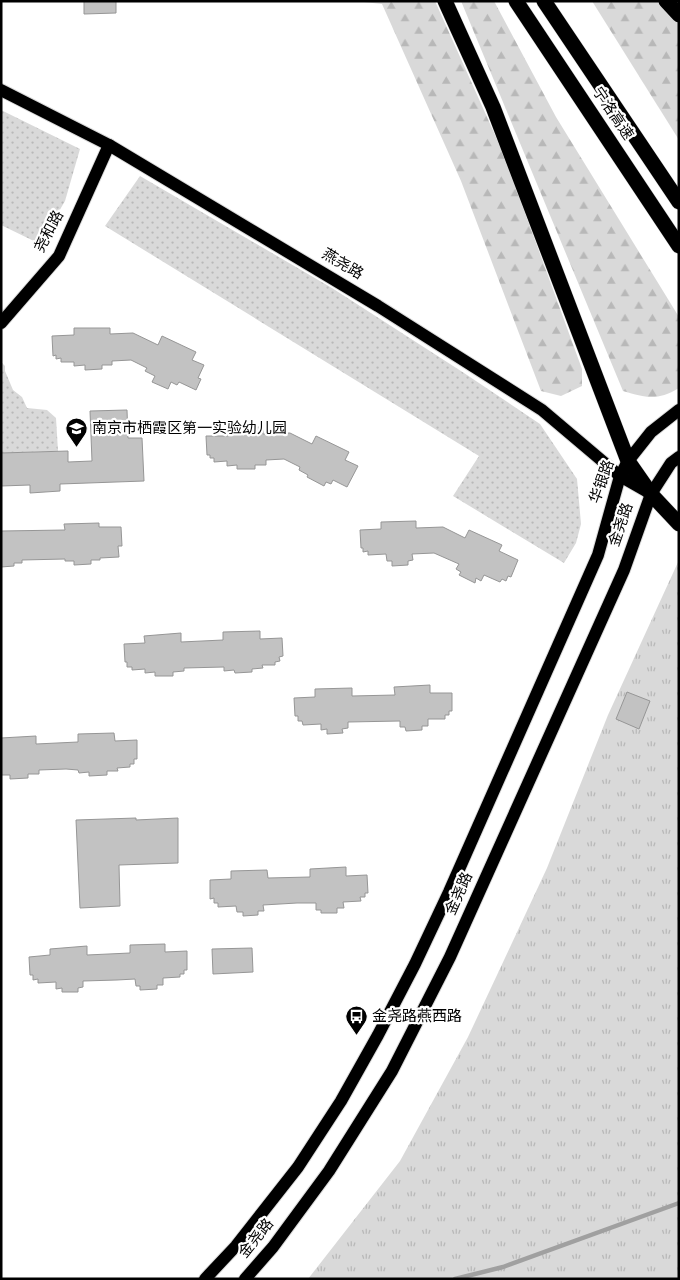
<svg xmlns="http://www.w3.org/2000/svg" width="680" height="1280" font-family="Overpass,'Noto Sans SC',sans-serif">
  <defs>
    <pattern id="grass-tufts" width="24" height="20" patternUnits="userSpaceOnUse" patternTransform="scale(1.25)"><rect width="24" height="20" fill="#d9d9d9"/><path d="M3 7l-1-3M5 7V3M7 7l1-3M15 17l-1-3M17 17v-4M19 17l1-3" fill="none" stroke="#b8b8b8"/></pattern>
    <pattern id="forest-firs" width="22" height="20" patternUnits="userSpaceOnUse" patternTransform="scale(1.25)"><rect width="22" height="20" fill="#d9d9d9"/><path d="M5 1l3.5 6h-7zM16 11l3.5 6h-7z" fill="#b8b8b8"/></pattern>
    <pattern id="park-dots" width="8" height="8" patternUnits="userSpaceOnUse" patternTransform="scale(1.25)"><rect width="8" height="8" fill="#d9d9d9"/><path d="M2 2h.1M6 6h.1" fill="none" stroke="#b8b8b8" stroke-width="1.8" stroke-linecap="round"/></pattern>
  </defs>
  <rect width="100%" height="100%" fill="#fff"/>
  <!-- grass -->
  <polygon fill="url(#grass-tufts)" points="679,560 679,1279 308,1279 400,1161 468,1037 547,868 608,715"/>
  <!-- forest -->
  <g fill="url(#forest-firs)">
    <polygon points="355,1 435,1 504,155 582,369 582,386 561,396 541,391 461,181 382,4"/>
    <path d="M461,1h33l62,116 123,200v71c-22,13 -32,10 -56,3z"/>
    <polygon points="592,1 659,1 679,22 679,140"/>
  </g>
  <!-- park -->
  <g fill="url(#park-dots)">
    <polygon points="1,110 80,149 65,201 40,244 1,225"/>
    <polygon points="140,176 332,288 464,373 540,424 577,479 581,524 576,543 564,563 453,496 479,456 105,226"/>
    <polygon points="1,362 5,366 5,371 13,390 22,397 27,408 47,410 56,418 58,451 1,453"/>
  </g>
  <g fill="none" stroke-linecap="round" stroke-linejoin="round">
    <!-- stream -->
    <polyline stroke="#a0a0a0" stroke-width="4.5" points="455,1279 503,1267 679,1203"/>
  </g>
  <!-- building -->
  <g fill="#c2c2c2" stroke="#969696">
    <polygon points="84,1 116,1 116,13 84,14"/>
    <polygon points="74,328 110,328 110,334 133,333 158,345 162,336 196,352 192,360 204,365 198,378 201,379 196,390 179,382 177,385 171,382 168,389 152,382 155,376 145,371 147,368 131,360 112,361 112,365 102,365 102,369 85,370 85,365 74,366 74,362 61,362 61,358 56,359 56,355 53,356 52,336 74,335"/>
    <polygon points="127,410 128,438 142,438 144,481 60,484 60,491 30,493 30,485 1,486 1,453 68,451 68,462 92,461 90,411"/>
    <polygon points="263,427 263,434 290,433 312,444 316,436 349,452 345,460 358,466 347,487 333,480 331,484 326,482 324,486 307,477 308,475 299,470 300,467 284,459 266,460 266,465 255,465 255,469 237,469 237,465 227,466 227,461 214,462 214,458 210,458 210,455 207,455 206,436 228,436 227,428"/>
    <polygon points="416,521 416,528 443,527 465,538 469,530 502,545 499,551 518,560 511,577 508,576 506,581 502,579 500,582 484,575 481,581 476,578 475,583 459,575 461,572 456,569 459,564 434,553 412,554 413,560 408,561 408,565 392,566 392,561 387,561 386,554 368,555 368,551 363,552 363,548 361,548 360,530 381,529 381,522"/>
    <polygon points="99,523 99,527 121,527 122,546 118,546 119,557 100,558 100,560 91,560 91,564 74,565 74,561 65,561 65,559 22,560 22,563 14,563 14,566 1,567 1,531 65,530 64,524"/>
    <polygon points="260,631 260,639 282,638 283,656 279,657 280,661 275,662 275,665 262,665 263,668 252,669 252,672 235,673 234,670 224,671 224,667 184,668 184,671 173,672 173,676 155,676 155,672 145,673 145,669 132,670 132,667 127,667 127,662 125,662 124,644 145,643 144,636 181,633 181,642 223,640 223,632"/>
    <polygon points="430,685 430,693 452,693 452,711 449,711 449,715 445,715 445,719 428,719 428,726 422,726 422,730 406,731 405,727 400,727 400,721 348,722 348,728 342,729 343,733 327,734 327,729 321,730 321,724 303,725 302,721 298,721 298,716 295,716 294,698 315,697 315,689 352,688 352,696 395,695 394,687"/>
    <polygon points="627,692 650,701 639,729 616,719"/>
    <polygon points="114,733 115,741 137,740 137,759 134,759 134,764 130,764 130,767 117,768 118,771 107,771 107,775 89,776 89,772 79,773 78,770 66,769 39,770 39,774 28,774 28,778 10,779 10,775 1,775 1,738 36,736 36,744 78,742 78,734"/>
    <polygon points="136,818 136,820 178,818 178,863 119,865 120,906 80,908 76,820"/>
    <polygon points="346,867 346,876 367,875 368,893 365,893 365,897 360,897 361,901 343,902 344,908 337,908 337,913 321,913 321,910 316,910 316,903 297,903 263,905 264,911 258,911 258,915 243,916 243,912 237,912 236,906 218,907 218,903 214,903 214,898 210,899 210,880 231,879 231,871 267,870 268,878 310,877 310,869"/>
    <polygon points="165,944 165,952 187,951 187,970 184,970 184,974 180,974 180,977 163,978 163,985 157,985 157,989 140,990 140,986 136,986 135,979 117,980 83,981 83,987 78,988 78,992 62,992 62,988 56,989 56,982 38,983 38,979 33,980 33,975 30,975 29,957 50,955 50,949 87,946 87,955 130,953 130,945"/>
    <polygon points="252,948 253,972 213,974 212,949"/>
  </g>
  <g fill="none" stroke-linecap="round" stroke-linejoin="round">
    <defs>
      <g id="major">
        <polyline points="1,90 109,145 378,306 542,410 620,476 648,492"/>
        <polyline points="1,323 59,256 109,145"/>
        <polyline points="205,1279 236,1246 298,1167 341,1101 378,1035 415,964 449,892 598,555 620,476 628,461 651,432 679,410"/>
        <polyline points="245,1279 273,1247 329,1171 392,1071 450,957 624,570 651,494 671,463 679,457"/>
      </g>
      <g id="highway">
        <polyline points="445,1 493,107 628,461 651,494 679,524"/>
        <polyline points="516,1 679,246"/>
        <polyline points="544,1 679,202"/>
        <polyline points="666,1 679,15"/>
      </g>
    </defs>
    <!-- major casing -->
    <use href="#major" stroke="#dbdbdb" stroke-width="14"/>
    <!-- highway casing -->
    <use href="#highway" stroke="#dbdbdb" stroke-width="16"/>
    <!-- major -->
    <use href="#major" stroke="#000" stroke-width="12"/>
    <!-- highway -->
    <use href="#highway" stroke="#000" stroke-width="15"/>
  </g>
  <!-- icons -->
  <defs>
    <symbol id="school-pin" viewBox="-11 -11 22 30"><path d="M0 17L-7.5 6A9.5 9.5 0 1 1 7.5 6Z" fill="#000" stroke="#fff"/><path d="M0-5L7-2L0 1L-7-2ZM-4 1L0 2.5L4 1V4Q0 6-4 4Z" fill="#fff"/></symbol>
    <symbol id="bus-pin" viewBox="-11 -11 22 30"><path d="M0 17L-7.5 6A9.5 9.5 0 1 1 7.5 6Z" fill="#000" stroke="#fff"/><path d="M-5-6H5V4H4V6H2V4H-2V6H-4V4H-5ZM-3.5-4V0h7V-4ZM-3.5 1.2v1.5H-2V1.2ZM2 1.2v1.5H3.5V1.2Z" fill="#fff"/></symbol>
  </defs>
  <g fill-rule="evenodd">
    <use href="#school-pin" x="64" y="416" width="25" height="34"/>
    <use href="#bus-pin" x="344" y="1004" width="25" height="34"/>
  </g>
  <g text-anchor="middle" dominant-baseline="central" stroke-width="4.5" stroke-linejoin="round" paint-order="stroke">
    <!-- street labels -->
    <g font-size="15" fill="#000" stroke="#fff">
      <text transform="translate(612 114) rotate(56)">宁洛高速</text>
      <text transform="translate(50 232) rotate(-62)">尧和路</text>
      <text transform="translate(342 265) rotate(31)">燕尧路</text>
      <text transform="translate(603 482) rotate(-70)">华银路</text>
      <text transform="translate(622 525) rotate(-71)">金尧路</text>
      <text transform="translate(460 894) rotate(-66)">金尧路</text>
      <text transform="translate(257 1239) rotate(-51)">金尧路</text>
    </g>
    <!-- poi labels -->
    <g font-size="15" fill="#000" stroke="#fff" text-anchor="start">
      <text x="92" y="429">南京市栖霞区第一实验幼儿园</text>
      <text x="372" y="1017">金尧路·燕西路</text>
    </g>
  </g>
  <!-- border -->
  <rect width="680" height="1280" fill="none" stroke="#000000" stroke-width="5"/>
</svg>
